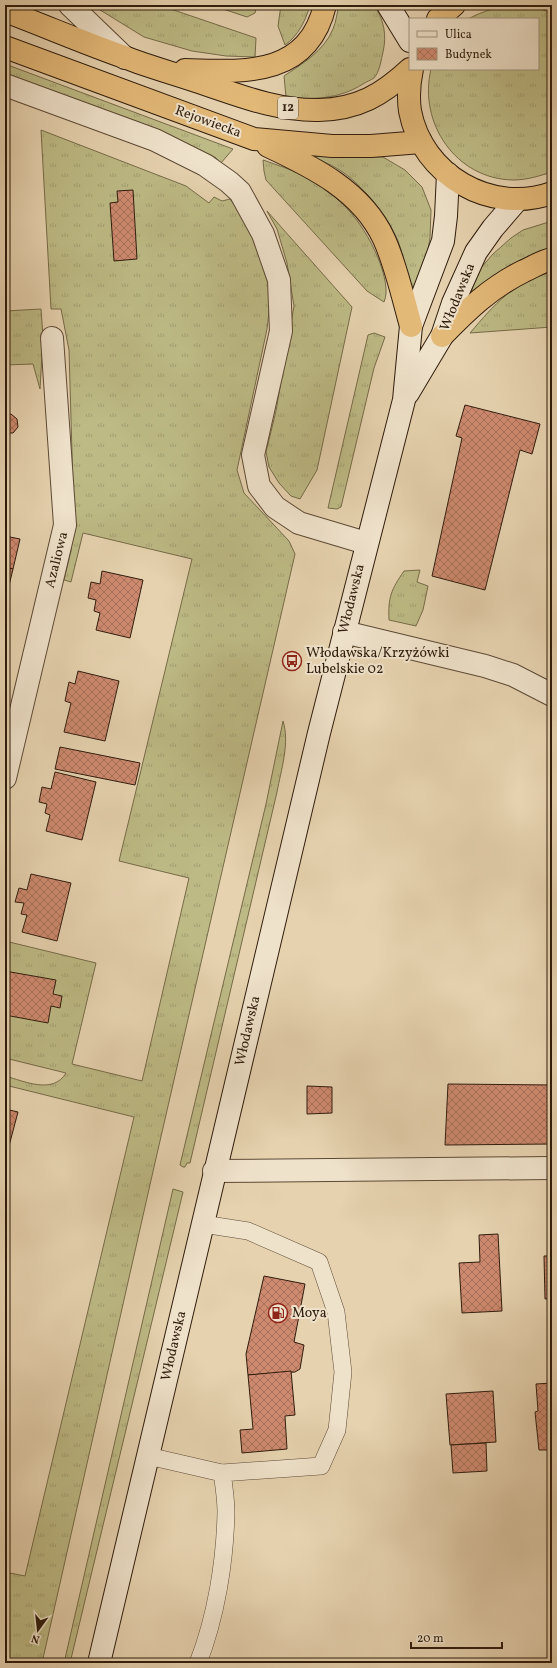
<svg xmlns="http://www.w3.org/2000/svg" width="557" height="1668" font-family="Vollkorn,serif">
  <defs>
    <pattern id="grass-tufts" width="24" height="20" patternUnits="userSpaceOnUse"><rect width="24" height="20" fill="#bdba85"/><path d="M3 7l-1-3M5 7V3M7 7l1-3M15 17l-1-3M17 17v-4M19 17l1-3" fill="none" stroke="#a39f72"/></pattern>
    <pattern id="building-cross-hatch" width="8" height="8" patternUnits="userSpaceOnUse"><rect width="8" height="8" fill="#ce8a6f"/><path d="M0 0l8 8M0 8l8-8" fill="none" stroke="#a8705a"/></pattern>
  </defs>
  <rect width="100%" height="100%" fill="#e6d2af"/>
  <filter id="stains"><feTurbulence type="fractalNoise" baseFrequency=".005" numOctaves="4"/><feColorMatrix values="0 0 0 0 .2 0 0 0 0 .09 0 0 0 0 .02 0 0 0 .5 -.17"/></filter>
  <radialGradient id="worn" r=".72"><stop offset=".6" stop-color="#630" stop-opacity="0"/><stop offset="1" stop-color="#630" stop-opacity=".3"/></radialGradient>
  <!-- grass -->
  <g fill="url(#grass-tufts)" stroke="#766b48">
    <polygon points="92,5 159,5 256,38 255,57 226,56 192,51 144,37"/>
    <polygon points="211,5 257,5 255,13 247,17"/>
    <path d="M281,5h29c-4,15 -12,31 -25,40l-7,-19z"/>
    <path d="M339,5h35c10,15 13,30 9,47 -2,8 -3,19 -9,26 -3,2 -8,4 -11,6 -24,15 -49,16 -77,13l-2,-21c18,-12 40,-25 49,-47 3,-7 4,-16 6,-24z"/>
    <path d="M513,5l18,1 21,7v159c-13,4 -25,8 -39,8 -57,-1 -95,-57 -82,-111h107v-50h-70c15,-8 29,-12 45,-14z"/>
    <polygon points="5,64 233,149 221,163 215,157 5,76"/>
    <path d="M41,130l145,56 23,17 5,-6 8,4 8,-2 28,38 13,59 -4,33 -30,141 7,23 45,48 6,13 -141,613 -112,496h-37v-91l20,4 109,-459 -129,-32v-9c19,5 48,19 61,-3l-61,-15v-117l91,22 -24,101 70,17 47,-203 -70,-17 73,-302 -109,-26 -12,49 -7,-2 7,-29 3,-29 -5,-172 -8,-41h-10z"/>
    <path d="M310,156l73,1 22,13 17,17 9,23 -1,28 -4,23 -14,40c-4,-20 -7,-41 -14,-60 -10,-25 -37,-58 -60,-72 -8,-5 -19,-9 -28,-13z"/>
    <path d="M263,160c14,5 30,10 43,17 36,19 60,49 74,86 4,12 9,28 4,39l-17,-11 -101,-111 -2,-9z"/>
    <polygon points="267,211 352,307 317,470 300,499 291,496 279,483 269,467 266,452 276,411 294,306 287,263 277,229"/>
    <path d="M552,221v29c-15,4 -33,9 -46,18 -14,9 -26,21 -38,32l11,-30 14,-16 18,-16 12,-8z"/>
    <path d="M552,272v55l-82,6c24,-28 44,-52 82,-61z"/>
    <polygon points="41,309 43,337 40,389 33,364 5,365 5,311"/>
    <polygon points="374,333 385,337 374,368 341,507 337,509 328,508 368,335"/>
    <path d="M420,570l-3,12 11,4 -5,24 -7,16 -27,-6c-1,-23 2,-30 15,-49z"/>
    <path d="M283,721c7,22 -2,49 -6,71l-87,371h-3l-2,4h-2l-3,-2 86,-361z"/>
    <polygon points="173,1189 183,1192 70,1663 64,1663"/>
  </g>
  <!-- building -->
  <g fill="url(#building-cross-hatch)" stroke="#2f1c0c">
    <polygon points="133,190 137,259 114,261 110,203 118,202 117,191"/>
    <polygon points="465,405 540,424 532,454 520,450 485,590 432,576 462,438 456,436"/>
    <polygon points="11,414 17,419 18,427 13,433 7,433 5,442 5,416"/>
    <polygon points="5,445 9,446 5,466"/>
    <polygon points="5,536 20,539 13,569 5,567"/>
    <polygon points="5,567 13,569 6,598 5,598"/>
    <polygon points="102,571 143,580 130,638 96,630 100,613 94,611 96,600 88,598 91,582 100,584"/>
    <polygon points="78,671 119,681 105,741 64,732 71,703 65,701 69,682 75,684"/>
    <polygon points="60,747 140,763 135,785 55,769"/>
    <polygon points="55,772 96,782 82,840 46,831 50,815 45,813 47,804 39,802 42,787 51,789"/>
    <polygon points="31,874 71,883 57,941 22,932 27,915 21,914 24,903 15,902 19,888 27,890"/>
    <polygon points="5,971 56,980 53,994 62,996 60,1008 51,1006 48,1023 5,1015"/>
    <polygon points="448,1084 552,1085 552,1144 445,1145"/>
    <polygon points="307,1086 332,1087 332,1113 307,1114"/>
    <polygon points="5,1109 18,1112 5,1161"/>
    <polygon points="498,1234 502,1311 462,1313 459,1263 480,1262 479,1235"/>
    <polygon points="544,1256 552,1256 552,1298 545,1299"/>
    <polygon points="264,1276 305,1284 294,1342 304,1345 300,1369 295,1372 248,1375 246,1354"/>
    <polygon points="291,1371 295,1415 285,1416 287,1449 242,1453 240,1430 253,1429 248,1375"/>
    <polygon points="552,1383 552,1450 539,1450 535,1412 538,1411 536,1384"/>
    <polygon points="493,1391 496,1442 450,1445 446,1394"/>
    <polygon points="486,1443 487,1471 453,1473 451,1445"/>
  </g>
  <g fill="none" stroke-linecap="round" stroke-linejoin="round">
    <defs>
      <g id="lane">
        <polyline points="148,1456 222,1473"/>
        <path d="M198,1663c18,-46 27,-101 28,-151 0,-13 -2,-26 -4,-39l99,-7 16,-36 6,-58 -7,-60 -17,-50 -71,-31 -45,-7"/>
      </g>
      <g id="street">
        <polyline points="70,5 125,58"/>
        <polyline points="5,85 155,140 205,165 229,182 240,192 263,234 279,280 281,331 253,455 259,486 275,507 299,523 366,543"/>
        <polyline points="344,632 485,666 513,675 552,695"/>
        <polyline points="5,778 65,525 52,338"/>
        <polyline points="214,1171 552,1168"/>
      </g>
      <g id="secondary">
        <polyline points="388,5 410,41"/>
        <polyline points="408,393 442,336 453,303 476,252 493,228 518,199"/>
        <polyline points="99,1663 319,733 404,400 411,326 443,241 446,216 448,174"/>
      </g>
      <g id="highway">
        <path d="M5,11c40,15 79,32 119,46 23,9 48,16 72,24 40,13 79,30 123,29 39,-1 63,-15 91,-41"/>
        <polyline points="438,19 454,5"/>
        <polyline points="5,47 254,139 332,146 371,146 421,142"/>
        <path d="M412,69c-3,14 -4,28 -2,42 12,64 81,104 142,82"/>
        <path d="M185,70c60,2 123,7 140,-65"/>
        <path d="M268,146c45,21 94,45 116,93 12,26 19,59 27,87"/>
        <path d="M442,336c25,-26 49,-49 82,-65 9,-4 18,-10 28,-12"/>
      </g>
    </defs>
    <!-- lane casing -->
    <use href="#lane" stroke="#5d4a35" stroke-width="18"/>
    <!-- street casing -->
    <use href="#street" stroke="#5d4a35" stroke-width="24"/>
    <!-- secondary casing -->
    <use href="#secondary" stroke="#2f1c0c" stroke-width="24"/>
    <!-- highway casing -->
    <use href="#highway" stroke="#2f1c0c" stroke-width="24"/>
    <!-- lane -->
    <use href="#lane" stroke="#efe2cb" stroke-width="17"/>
    <!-- street -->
    <use href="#street" stroke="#efe2cb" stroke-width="22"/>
    <!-- secondary -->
    <use href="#secondary" stroke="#efe2cb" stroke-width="22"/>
    <!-- highway -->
    <use href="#highway" stroke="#e3b978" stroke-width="22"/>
  </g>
  <!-- icons -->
  <defs>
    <symbol id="bus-ring" viewBox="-11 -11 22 22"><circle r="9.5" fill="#efe2cb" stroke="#8f2418" stroke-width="1.5"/><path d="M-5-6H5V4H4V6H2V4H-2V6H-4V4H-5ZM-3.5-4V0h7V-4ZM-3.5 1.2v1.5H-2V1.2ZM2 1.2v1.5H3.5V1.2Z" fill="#8f2418"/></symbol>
    <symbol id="fuel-ring" viewBox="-11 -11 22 22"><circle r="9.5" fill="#efe2cb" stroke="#8f2418" stroke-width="1.5"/><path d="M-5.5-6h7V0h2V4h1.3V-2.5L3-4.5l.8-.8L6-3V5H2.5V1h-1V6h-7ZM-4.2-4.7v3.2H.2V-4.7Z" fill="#8f2418"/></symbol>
  </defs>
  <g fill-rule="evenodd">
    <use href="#bus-ring" x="281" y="650" width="22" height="22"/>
    <use href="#fuel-ring" x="267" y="1302" width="22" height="22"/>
  </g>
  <g text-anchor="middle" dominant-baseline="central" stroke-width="4" stroke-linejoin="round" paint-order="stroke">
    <!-- shield labels -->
    <rect fill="#efe2cb" stroke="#695745" stroke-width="1" x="278" y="97" width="20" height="22" rx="3"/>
    <g font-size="13" font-weight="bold" fill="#2f1c0c">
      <text x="288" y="108">12</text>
    </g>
    <!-- street labels -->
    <g font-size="14" fill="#2f1c0c" stroke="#efe2cb">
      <text transform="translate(208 122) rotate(20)">Rejowiecka</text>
      <text transform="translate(458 297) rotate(-68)">Włodawska</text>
      <text transform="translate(57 560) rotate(-76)">Azaliowa</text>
      <text transform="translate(352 599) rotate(-76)">Włodawska</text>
      <text transform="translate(248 1031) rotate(-77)">Włodawska</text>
      <text transform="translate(174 1346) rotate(-77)">Włodawska</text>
    </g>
    <!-- poi labels -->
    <g font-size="14" fill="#2f1c0c" stroke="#efe2cb" text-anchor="start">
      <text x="306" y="653">Włodawska/Krzyżówki<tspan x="306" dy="16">Lubelskie 02</tspan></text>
      <text x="292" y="1313">Moya</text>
    </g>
  </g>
  <!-- margin -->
  <rect width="557" height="1668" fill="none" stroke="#e6d2af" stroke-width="20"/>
  <rect x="6" y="6" width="545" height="1656" fill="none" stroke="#2f1c0c" stroke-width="2"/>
  <rect x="10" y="10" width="537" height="1648" fill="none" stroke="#2f1c0c"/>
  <!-- legend -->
  <rect x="409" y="18" width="130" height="52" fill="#efe2cb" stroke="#a2937f"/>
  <rect x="417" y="31" width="20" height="6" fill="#efe2cb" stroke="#a2937f"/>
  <text x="445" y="38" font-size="12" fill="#2f1c0c">Ulica</text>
  <rect x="417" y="48" width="20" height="12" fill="url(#building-cross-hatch)" stroke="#a2937f"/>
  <text x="445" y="58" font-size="12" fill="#2f1c0c">Budynek</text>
  <!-- north arrow -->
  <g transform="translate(38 1630) rotate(195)" stroke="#efe2cb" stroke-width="3" paint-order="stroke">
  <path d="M0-3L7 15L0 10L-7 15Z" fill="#2f1c0c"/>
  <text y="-6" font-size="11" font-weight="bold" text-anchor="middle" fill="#2f1c0c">N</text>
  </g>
  <!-- scale -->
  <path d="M411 1642v6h91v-6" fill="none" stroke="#2f1c0c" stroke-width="2"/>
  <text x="417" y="1642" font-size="12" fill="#2f1c0c" stroke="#efe2cb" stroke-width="3" paint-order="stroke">20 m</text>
  <rect width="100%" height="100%" filter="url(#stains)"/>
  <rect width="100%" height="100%" fill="url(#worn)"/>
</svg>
